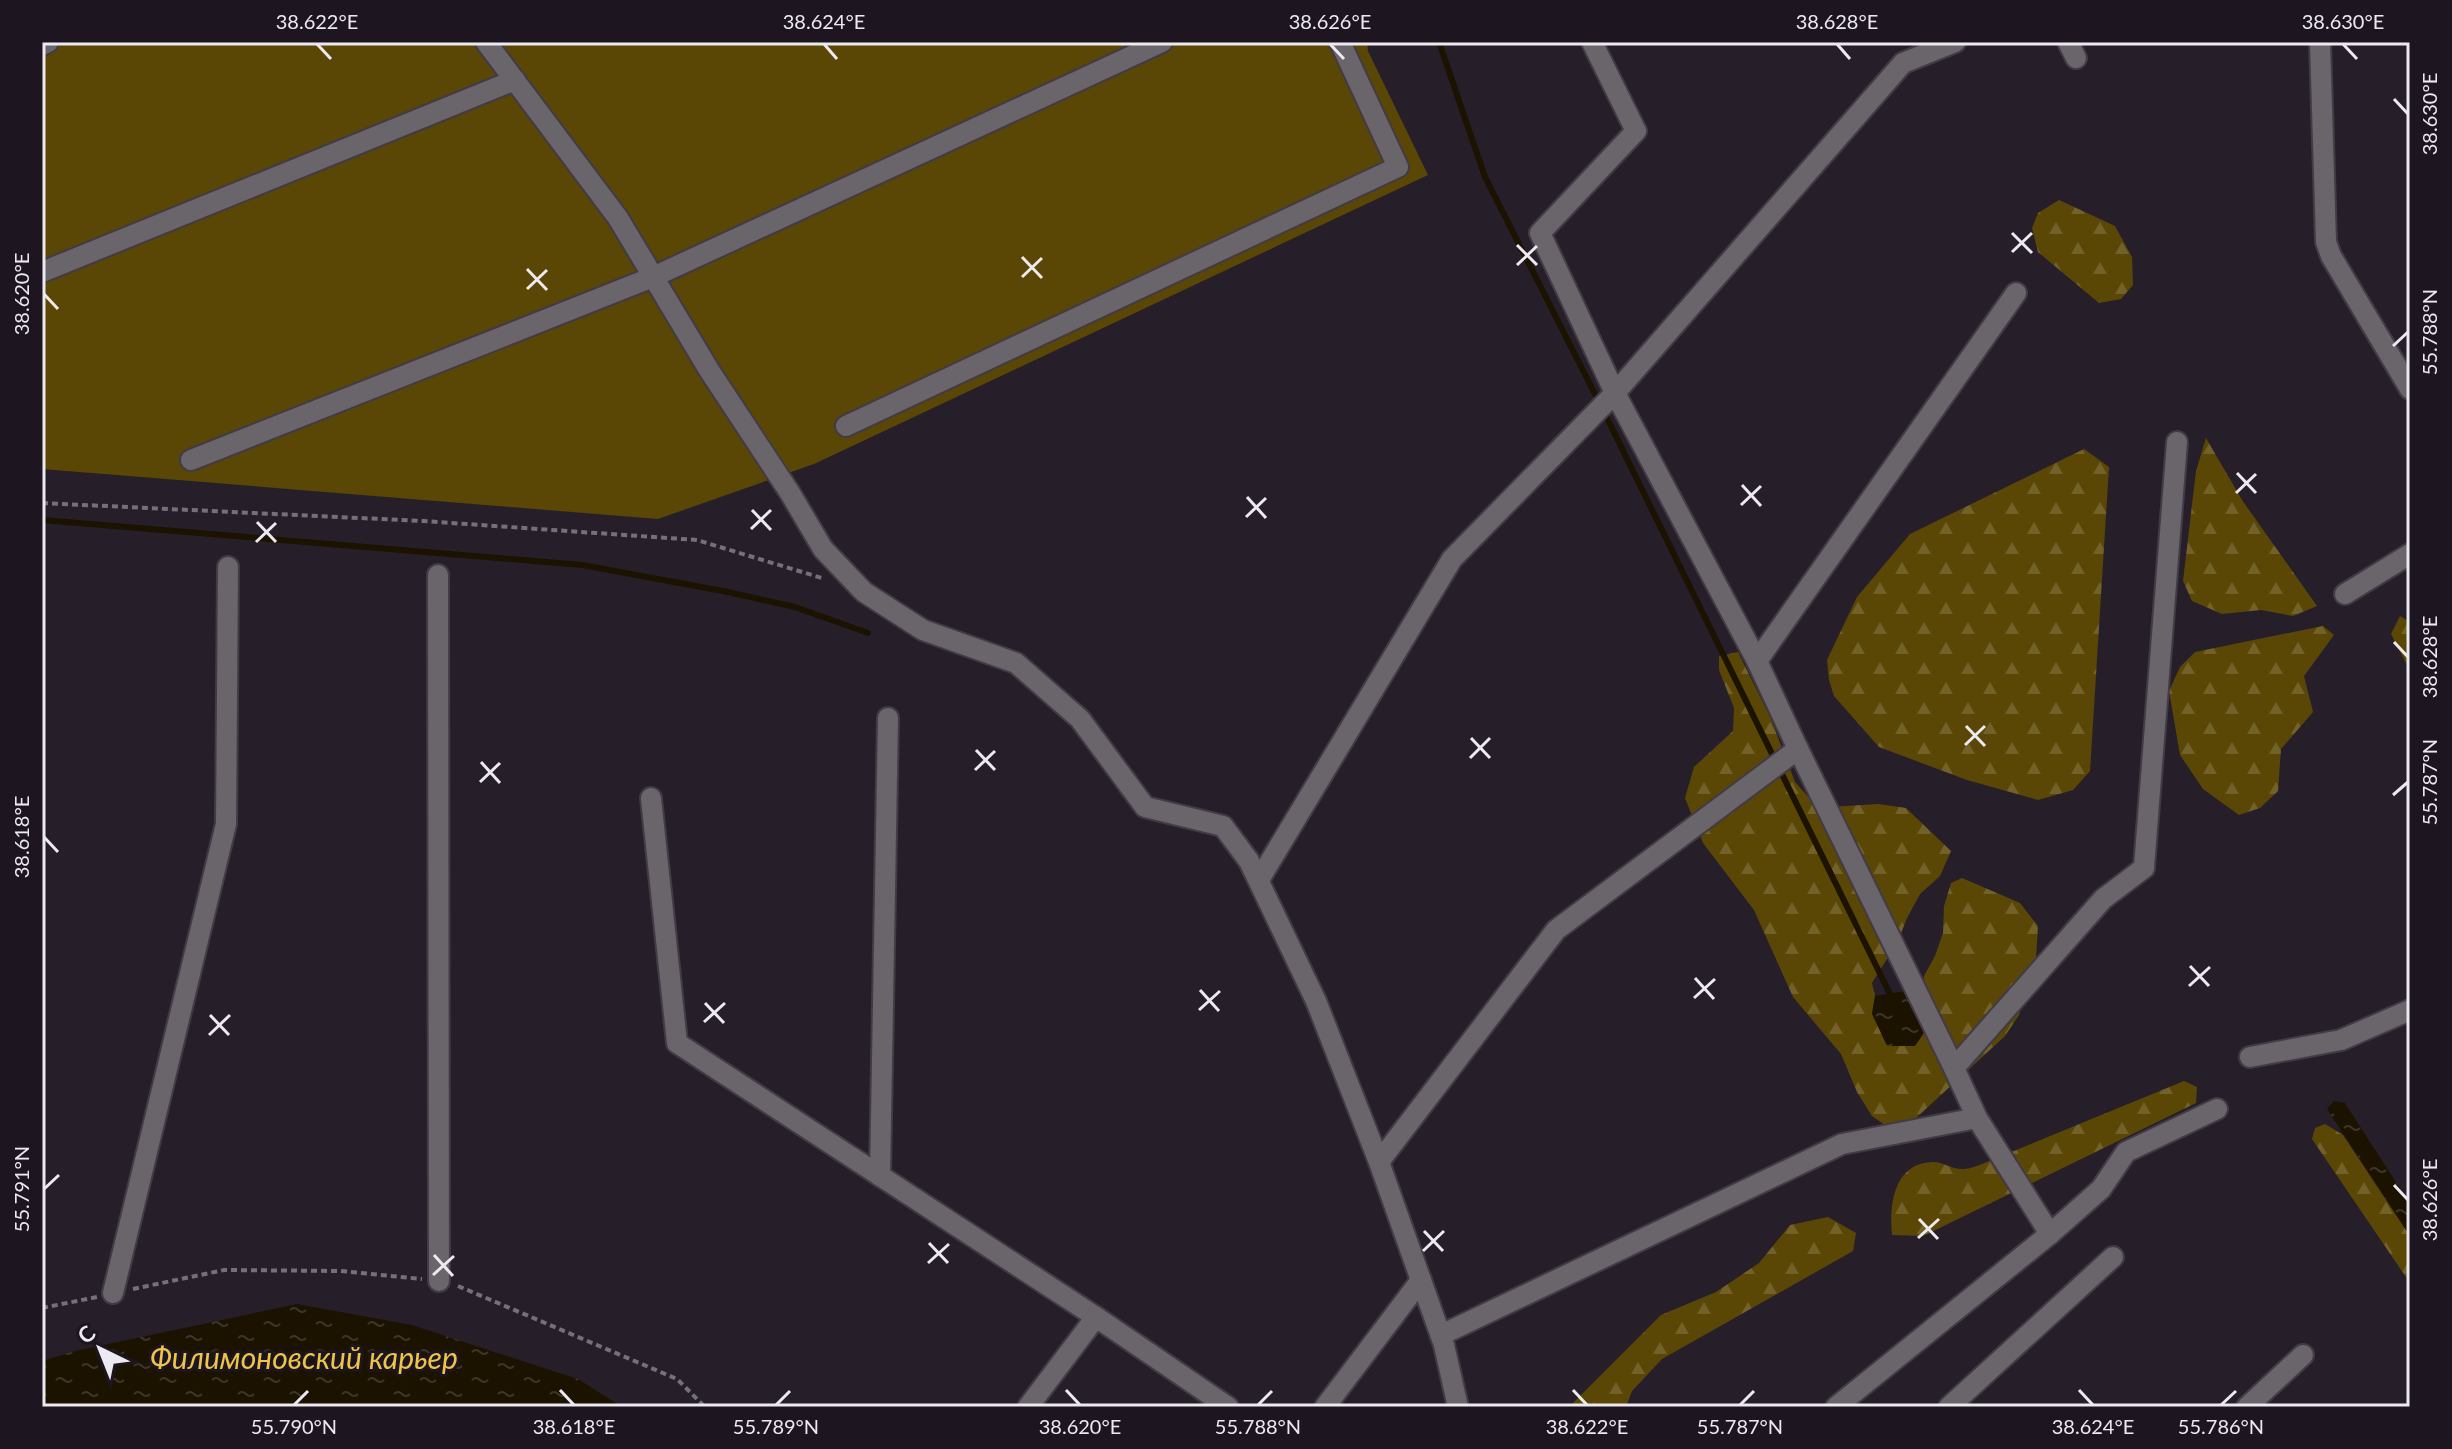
<svg xmlns="http://www.w3.org/2000/svg" width="2452" height="1449" font-family="Lato,sans-serif">
  <defs>
    <pattern id="forest-firs" width="22" height="20" patternUnits="userSpaceOnUse" patternTransform="scale(2)"><rect width="22" height="20" fill="#5a4705"/><path d="M5 1l3.5 6h-7zM16 11l3.5 6h-7z" fill="#72622a"/></pattern>
    <pattern id="water-ripples" width="26" height="14" patternUnits="userSpaceOnUse" patternTransform="scale(2)"><rect width="26" height="14" fill="#1b1200"/><path d="M2 4q2-2 4 0t4 0M15 11q2-2 4 0t4 0" fill="none" stroke="#3c3426"/></pattern>
  </defs>
  <rect width="100%" height="100%" fill="#261f2a"/>
  <!-- forest -->
  <g fill="url(#forest-firs)">
    <polygon points="2059,200 2115,226 2132,257 2133,285 2121,299 2099,303 2038,252 2032,228 2038,213"/>
    <polygon points="2206,438 2242,500 2317,606 2293,616 2261,610 2222,614 2192,601 2183,581 2196,471"/>
    <polygon points="2084,449 2109,467 2090,771 2073,790 2038,800 1967,780 1879,747 1834,696 1829,680 1827,660 1857,597 1910,534"/>
    <polygon points="2400,616 2410,622 2410,671 2391,634"/>
    <polygon points="2323,626 2334,635 2304,676 2313,712 2281,749 2278,791 2260,808 2239,815 2203,789 2180,755 2169,691 2180,667 2195,652"/>
    <polygon points="1738,652 1771,719 1795,782 1811,800 1829,807 1878,804 1906,808 1951,851 1940,876 1920,894 1907,918 1898,941 1872,983 1875,996 1872,1014 1922,1007 1924,976 1935,956 1943,933 1944,906 1951,883 1962,878 2020,903 2038,926 2036,958 2019,1015 2005,1036 1916,1118 1889,1128 1872,1116 1857,1092 1841,1054 1793,997 1754,910 1703,843 1685,798 1694,767 1733,731 1734,708 1719,670 1719,656"/>
    <path d="M2184,1081l13,6 -1,16 -273,133 -31,-1c-3,-31 2,-72 41,-73 10,0 20,8 31,7 5,0 13,-3 18,-5z"/>
    <polygon points="2325,1124 2343,1135 2410,1236 2410,1283 2312,1139 2315,1128"/>
    <polygon points="1828,1217 1856,1233 1853,1251 1662,1359 1632,1391 1626,1407 1569,1407 1661,1315 1716,1292 1759,1263 1790,1225"/>
  </g>
  <!-- green -->
  <polygon fill="#5a4705" points="42,42 1367,42 1368,51 1428,175 814,464 658,519 42,469"/>
  <!-- water -->
  <g fill="url(#water-ripples)">
    <polygon points="1905,991 1922,1007 1928,1027 1915,1046 1887,1046 1872,1014 1875,996"/>
    <polygon points="2334,1101 2345,1103 2410,1204 2410,1236 2327,1109"/>
    <polygon points="297,1304 412,1325 578,1379 622,1407 42,1407 42,1361 75,1351"/>
  </g>
  <g fill="none" stroke-linecap="round" stroke-linejoin="round">
    <!-- stream -->
    <g stroke="#1b1200" stroke-width="6">
      <polyline points="1439,42 1485,177 1599,402"/>
      <polyline points="1604,412 1890,994"/>
      <polyline points="42,520 582,565 723,591 795,607 868,633"/>
    </g>
    <defs>
      <g id="minor">
        <polyline points="486,42 618,218 709,370 790,493 823,549 864,592 923,630 1016,663 1080,719 1145,807 1223,826 1249,861 1316,1001 1379,1162 1444,1345 1458,1407"/>
        <polyline points="1592,42 1636,131 1540,233 1615,393 1903,63 1955,42"/>
        <polyline points="2068,42 2076,58"/>
        <polyline points="2320,42 2326,242 2331,256 2410,389"/>
        <polyline points="42,45 48,42"/>
        <polyline points="42,272 515,80"/>
        <polyline points="846,426 1398,167 1340,42"/>
        <polyline points="191,460 653,277 1162,42"/>
        <polyline points="438,575 439,1281"/>
        <polyline points="2345,594 2410,554"/>
        <polyline points="1798,749 1954,1068 2103,899 2144,868 2177,442"/>
        <polyline points="651,798 677,1043 1096,1317"/>
        <polyline points="1259,880 1452,559 1615,393 1757,661"/>
        <polyline points="2250,1057 2341,1040 2410,1010"/>
        <polyline points="1977,1118 2050,1234 2101,1189 2126,1152 2217,1109"/>
        <polyline points="1379,1162 1556,930 1798,749 1757,661 2016,293"/>
        <polyline points="880,1176 888,718"/>
        <polyline points="113,1293 226,824 228,567"/>
        <polyline points="1441,1335 1842,1144 1977,1118 1954,1068"/>
        <polyline points="1028,1407 1096,1317 1228,1407"/>
        <polyline points="1325,1407 1421,1280"/>
        <polyline points="1836,1407 2050,1234"/>
        <polyline points="1949,1407 2113,1257"/>
        <polyline points="2247,1407 2303,1355"/>
      </g>
    </defs>
    <!-- minor casing -->
    <use href="#minor" stroke="#423b46" stroke-width="24"/>
    <!-- path -->
    <g stroke="#767079" stroke-width="4" stroke-dasharray="6 4" stroke-linecap="butt">
      <polyline points="42,503 423,521 697,540 825,579"/>
      <polyline points="458,1286 677,1379 705,1407"/>
      <polyline points="133,1289 224,1270 341,1271 422,1279"/>
      <polyline points="42,1308 97,1297"/>
    </g>
    <!-- minor -->
    <use href="#minor" stroke="#69656b" stroke-width="20"/>
  </g>
  <!-- ticks -->
  <path fill="none" stroke="#ede9f0" stroke-width="3" d="M317,44l14,15M824,44l13,15M1330,44l14,15M1837,44l13,15M2343,44l14,15M2394,99l14,15M2012,233l20,20M1517,245l20,20M2012,252l20,-19M1022,257l20,21M1517,265l20,-19M527,269l20,21M1022,277l20,-19M527,289l20,-19M44,294l14,15M2393,346l15,-14M2237,473l19,20M1742,485l19,21M2236,493l20,-19M1247,497l19,21M1741,505l20,-19M752,510l19,20M1246,517l20,-19M257,522l19,20M751,529l20,-19M256,542l20,-19M2394,642l14,15M1966,726l19,20M1471,738l19,20M1965,745l20,-19M976,750l19,20M1470,758l20,-20M481,762l19,21M975,770l20,-19M480,782l20,-19M2393,795l15,-13M44,837l14,15M2190,966l19,20M1695,978l19,21M2189,986l21,-19M1200,990l19,21M1694,998l21,-19M705,1003l19,20M1199,1010l21,-19M210,1015l19,20M704,1022l21,-19M209,1035l21,-20M2394,1185l14,15M44,1189l15,-14M1919,1219l19,20M1424,1231l19,20M1918,1238l21,-19M929,1243l19,20M1423,1251l21,-20M434,1255l19,21M928,1263l21,-19M433,1275l21,-19M560,1390l14,15M1066,1390l14,15M1573,1390l14,15M2079,1390l14,15M294,1405l14,-14M776,1405l14,-14M1258,1405l14,-14M1740,1405l14,-14M2221,1405l15,-14"/>
  <g text-anchor="middle" dominant-baseline="central" stroke-width="6" stroke-linejoin="round" paint-order="stroke">
    <!-- water labels -->
    <g font-size="30" font-style="italic" fill="#eec546" stroke="#1d1620">
      <text x="304" y="1357">Филимоновский карьер</text>
    </g>
  </g>
  <!-- border -->
  <rect width="2452" height="1449" fill="none" stroke="#1d1620" stroke-width="88"/>
  <!-- north arrow -->
  <g transform="translate(100 1349) rotate(317)" stroke="#1d1620" stroke-width="6" paint-order="stroke">
  <path d="M0-6L14 30L0 20L-14 30Z" fill="#ede9f0"/>
  <text y="-12" font-size="22" font-weight="bold" text-anchor="middle" fill="#ede9f0">С</text>
  </g>
  <rect x="44" y="44" width="2364" height="1361" fill="none" stroke="#ede9f0" stroke-width="3"/>
  <g font-size="20" text-anchor="middle" fill="#ede9f0">
    <text x="317" y="29">38.622°E</text>
    <text x="824" y="29">38.624°E</text>
    <text x="1330" y="29">38.626°E</text>
    <text x="1837" y="29">38.628°E</text>
    <text x="2343" y="29">38.630°E</text>
    <text transform="translate(2430 114) rotate(-90)" y="7">38.630°E</text>
    <text transform="translate(22 294) rotate(-90)" y="7">38.620°E</text>
    <text transform="translate(2430 332) rotate(-90)" y="7">55.788°N</text>
    <text transform="translate(2430 657) rotate(-90)" y="7">38.628°E</text>
    <text transform="translate(2430 782) rotate(-90)" y="7">55.787°N</text>
    <text transform="translate(22 837) rotate(-90)" y="7">38.618°E</text>
    <text transform="translate(22 1189) rotate(-90)" y="7">55.791°N</text>
    <text transform="translate(2430 1200) rotate(-90)" y="7">38.626°E</text>
    <text x="294" y="1434">55.790°N</text>
    <text x="574" y="1434">38.618°E</text>
    <text x="776" y="1434">55.789°N</text>
    <text x="1080" y="1434">38.620°E</text>
    <text x="1258" y="1434">55.788°N</text>
    <text x="1587" y="1434">38.622°E</text>
    <text x="1740" y="1434">55.787°N</text>
    <text x="2093" y="1434">38.624°E</text>
    <text x="2221" y="1434">55.786°N</text>
  </g>
</svg>
